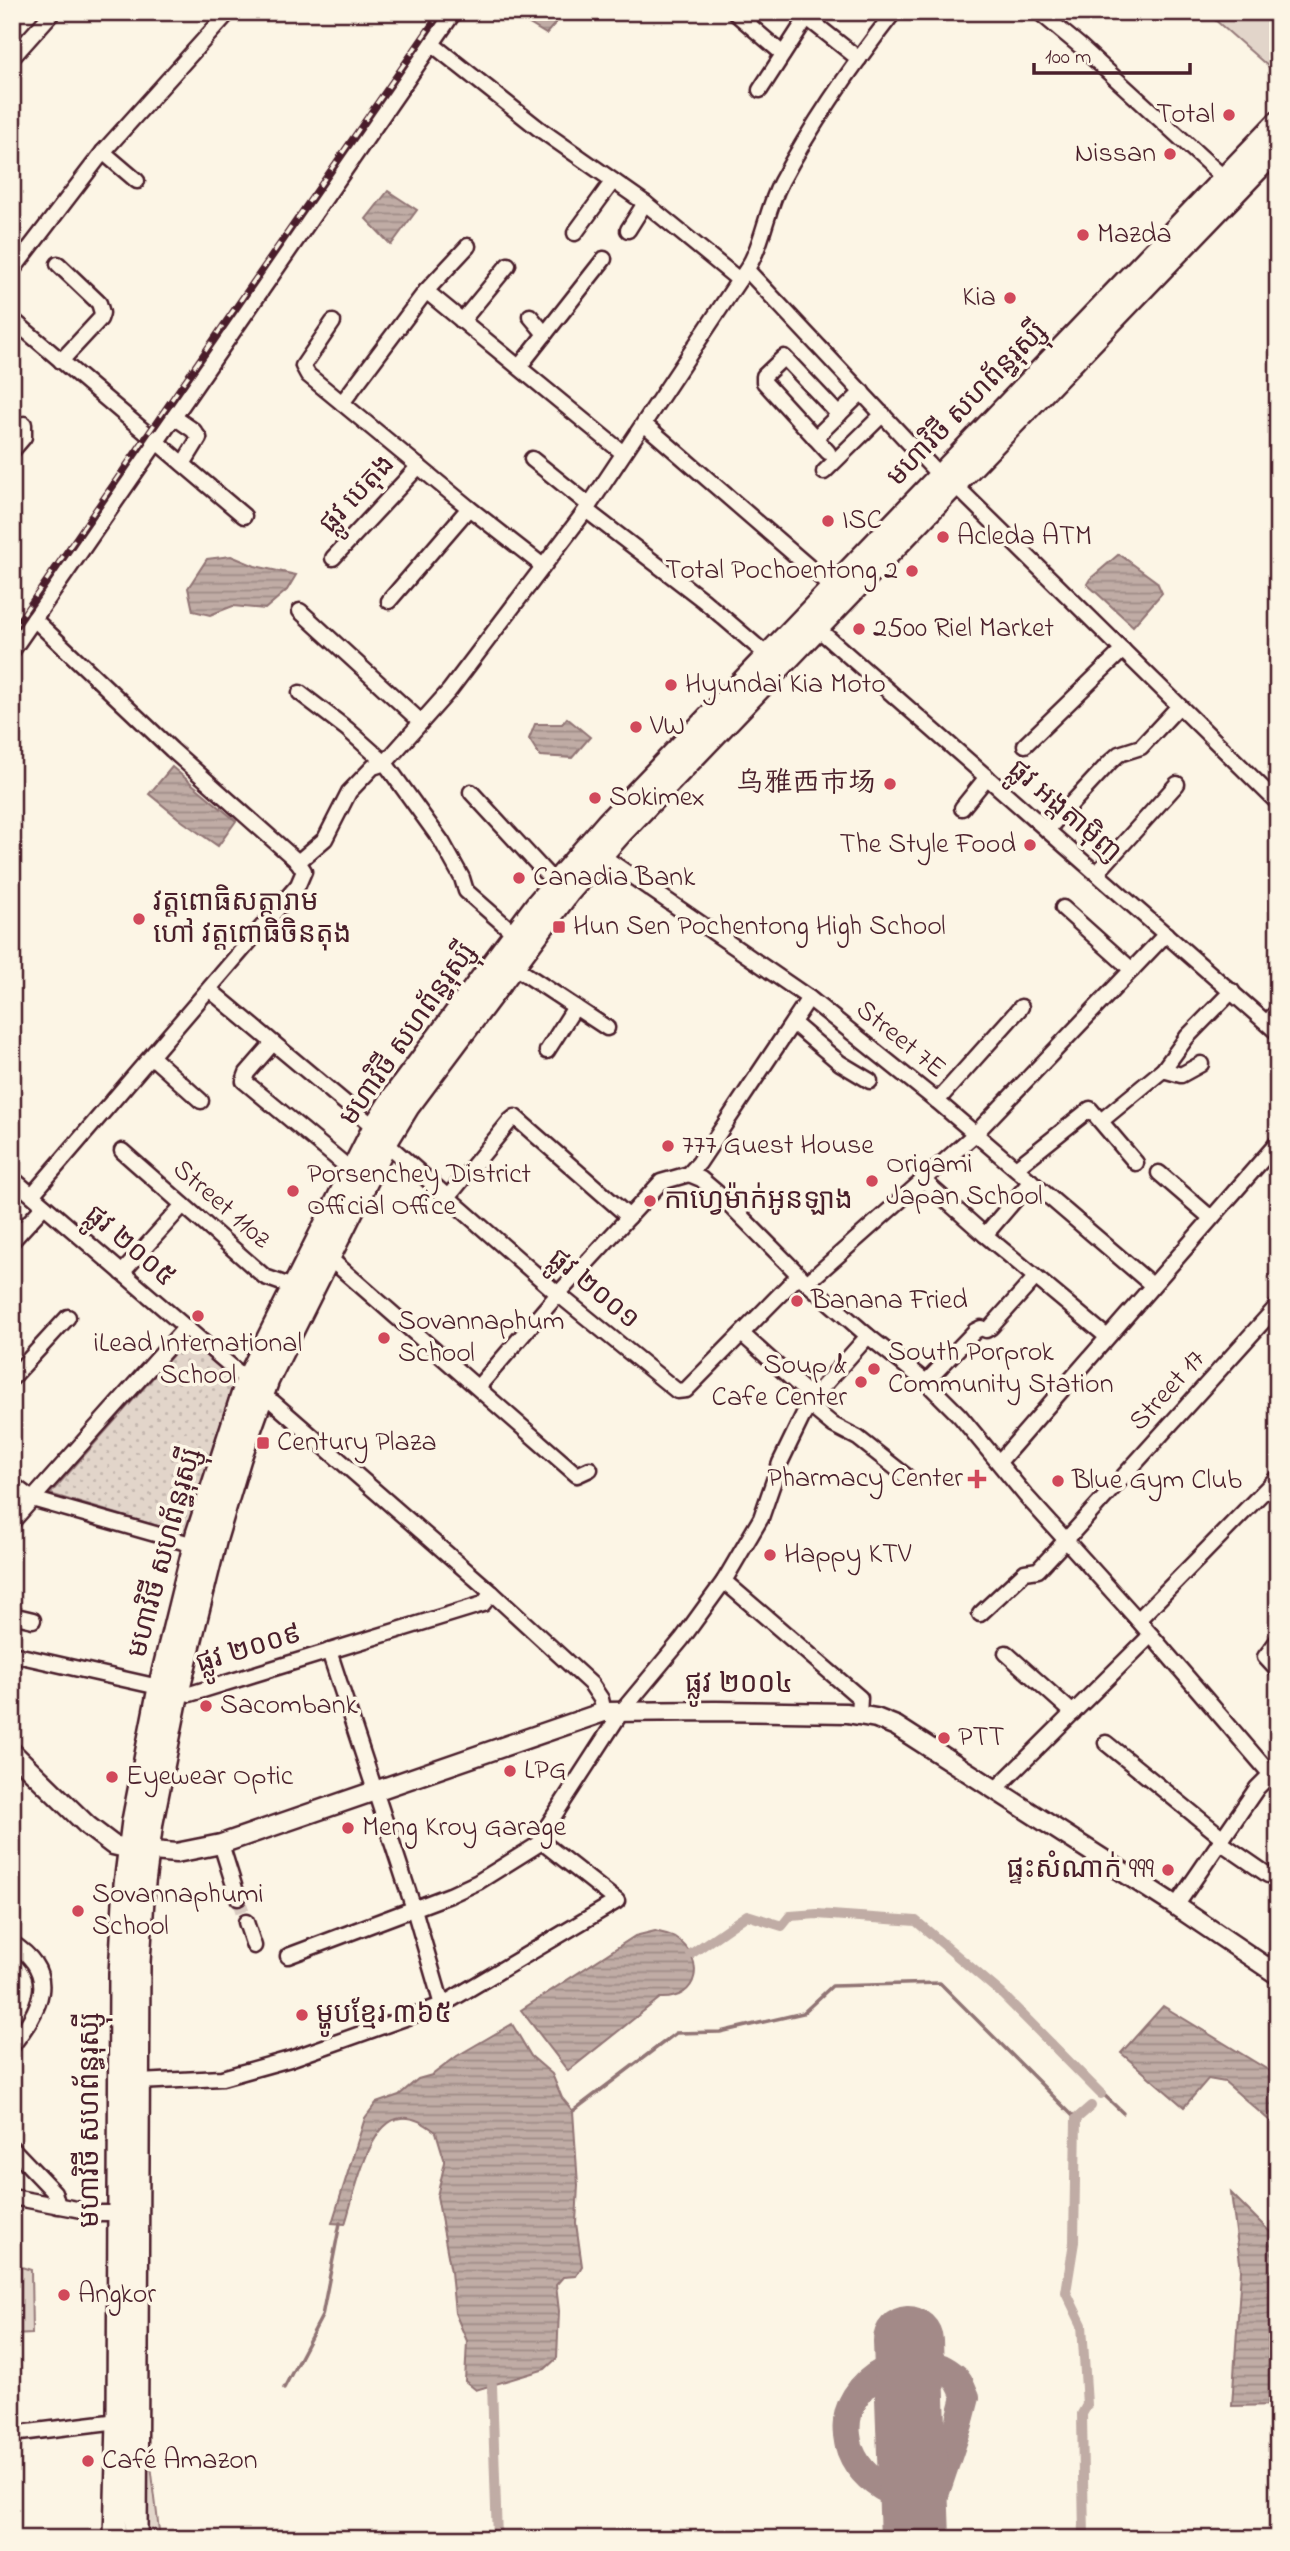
<svg xmlns="http://www.w3.org/2000/svg" width="1290" height="2551" font-family="'Indie Flower','LXGW WenKai TC','Noto Sans Khmer',sans-serif">
  <defs>
    <pattern id="park-dots" width="8" height="8" patternUnits="userSpaceOnUse" patternTransform="scale(1.75)"><rect width="8" height="8" fill="#e2d5ca"/><path d="M2 2h.1M6 6h.1" fill="none" stroke="#c3b6ae" stroke-width="1.8" stroke-linecap="round"/></pattern>
    <pattern id="water-rules" width="6" height="5" patternUnits="userSpaceOnUse" patternTransform="scale(1.75)"><rect width="6" height="5" fill="#c0aca5"/><path d="M0 2.5h6" fill="none" stroke="#9e8b87"/></pattern>
  </defs>
  <rect width="100%" height="100%" fill="#fcf5e5"/>
  <filter id="ink" filterUnits="userSpaceOnUse"><feTurbulence type="fractalNoise" baseFrequency=".0143" numOctaves="2"/><feDisplacementMap in="SourceGraphic" scale="14" xChannelSelector="R" yChannelSelector="G"/><feConvolveMatrix kernelMatrix="1 2 1 2 8 2 1 2 1" color-interpolation-filters="sRGB"/></filter>
  <g filter="url(#ink)">
    <!-- grass -->
    <g fill="#e2d5ca" stroke="#967a7a" stroke-width="2">
      <polygon points="1206,12 1278,12 1278,75"/>
      <polygon points="12,2264 31,2270 32,2334 12,2335"/>
      <polygon points="148,2457 150,2457 160,2539 146,2539"/>
    </g>
    <!-- park -->
    <polygon fill="url(#park-dots)" stroke="#967a7a" stroke-width="2" points="188,1338 235,1379 185,1534 50,1494"/>
    <!-- water -->
    <g fill="url(#water-rules)" stroke="#917474" stroke-width="2">
      <polygon points="520,12 565,12 546,34 518,17"/>
      <polygon points="388,191 417,210 391,245 366,219"/>
      <polygon points="1119,554 1157,582 1162,593 1133,626 1087,584 1090,579"/>
      <polygon points="231,556 255,566 296,575 287,590 265,609 233,606 210,615 193,611 188,588 207,559"/>
      <polygon points="567,718 590,737 572,758 540,756 529,739 535,724 562,724"/>
      <polygon points="172,767 236,821 218,846 182,821 149,794"/>
      <path d="M655,1931c6,2 16,3 21,7 30,21 24,62 -16,60l-92,73 -47,-61 114,-74z"/>
      <polygon points="1163,2006 1278,2076 1278,2128 1225,2082 1208,2079 1184,2107 1121,2053"/>
      <path d="M512,2024l19,32 21,18 10,24 11,13 5,74 -2,38 6,43 -6,10 -13,1 -7,8 3,26 -2,47 -12,11 -69,21 -11,-9 2,-40 -12,-28 -4,-41 -14,-76 8,-34 -9,-30c-10,-7 -22,-16 -35,-14 -33,3 -47,79 -56,106l-13,-1 33,-105 11,-15 23,-8 19,-16 14,-4 25,-19z"/>
      <polygon points="1231,2193 1278,2240 1278,2405 1232,2406 1241,2270"/>
    </g>
    <g fill="none" stroke-linecap="round" stroke-linejoin="round">
      <!-- stream -->
      <g stroke="#917474" stroke-width="3.5">
        <polyline points="1102,2093 1123,2113"/>
        <polyline points="573,2111 676,2033 720,2032 803,2013 832,1986 940,1983 1076,2119"/>
        <polyline points="284,2388 322,2316 340,2223"/>
      </g>
      <!-- canal -->
      <g stroke="#c0aca5" stroke-width="10">
        <polyline points="691,1954 747,1915 782,1926 790,1916 817,1914 916,1921 1001,1993 1101,2094"/>
        <polyline points="492,2385 497,2539"/>
        <polyline points="1084,2539 1082,2414 1087,2405 1082,2325 1066,2292 1074,2242 1076,2119 1091,2106"/>
      </g>
      <!-- taxiway -->
      <path stroke="#a38a88" stroke-width="28" d="M914,2539c-4,-13 -8,-35 -19,-44 -3,-4 -9,-6 -13,-8 -19,-12 -33,-30 -35,-52 -7,-56 69,-95 109,-57 5,5 7,13 10,19l-7,27 -39,115"/>
      <!-- runway -->
      <polyline stroke="#a38a88" stroke-width="70" points="908,2341 915,2539"/>
      <!-- minor-tunnel -->
      <polyline stroke="#d8cac0" stroke-width="14" stroke-dasharray="14 7" stroke-linecap="butt" points="238,1898 246,1922"/>
      <defs>
        <g id="minor">
          <polyline points="734,12 783,54"/>
          <polyline points="1039,12 1080,46 1224,178"/>
          <polyline points="806,17 859,59"/>
          <polyline points="432,44 538,128 645,203 739,280"/>
          <polyline points="12,58 53,12"/>
          <polyline points="760,90 804,22 808,12"/>
          <polyline points="103,152 137,181"/>
          <polyline points="628,230 645,203"/>
          <polyline points="575,233 613,181"/>
          <polyline points="58,264 99,303 102,313 100,319 61,361"/>
          <polyline points="747,270 939,475"/>
          <polyline points="12,271 103,152 229,12"/>
          <polyline points="426,291 468,246"/>
          <polyline points="530,316 545,334"/>
          <polyline points="12,319 244,516"/>
          <polyline points="462,321 508,265"/>
          <polyline points="333,322 303,366 308,375 342,403"/>
          <polyline points="519,367 604,259"/>
          <polyline points="174,417 193,430 199,438 183,464"/>
          <polyline points="644,424 832,587"/>
          <polyline points="815,438 862,392"/>
          <polyline points="12,451 24,437 24,424"/>
          <polyline points="828,452 764,382 764,376 784,357 839,415"/>
          <polyline points="532,459 589,505"/>
          <polyline points="824,472 883,414"/>
          <polyline points="955,485 1278,803"/>
          <polyline points="586,510 703,600 767,655"/>
          <polyline points="333,558 419,466"/>
          <polyline points="543,566 469,508 342,403 426,291 623,453"/>
          <polyline points="389,601 469,508"/>
          <polyline points="300,611 421,722"/>
          <polyline points="817,628 1278,1033"/>
          <polyline points="12,651 454,12"/>
          <polyline points="300,693 347,729 385,763 442,842 462,878 466,891 515,934"/>
          <polyline points="1025,745 1123,650"/>
          <polyline points="471,792 554,882"/>
          <polyline points="962,808 987,777"/>
          <polyline points="1047,830 1110,762 1119,754 1141,747 1179,706"/>
          <polyline points="601,855 809,998 937,1101 1152,1285"/>
          <path d="M298,862l27,-23 24,-47 24,-25 12,-4 64,-72 137,-181 153,-230c24,-28 25,-66 42,-98 32,-60 71,-116 113,-170"/>
          <polyline points="1097,873 1177,784"/>
          <polyline points="1063,908 1132,970"/>
          <polyline points="513,966 607,1028"/>
          <polyline points="210,990 374,1127"/>
          <polyline points="1268,1022 1278,1010"/>
          <polyline points="793,1023 840,1063 870,1081"/>
          <polyline points="273,1043 247,1073 244,1081 351,1170"/>
          <polyline points="547,1051 575,1007"/>
          <polyline points="152,1057 201,1101"/>
          <polyline points="1163,1070 1181,1075 1201,1064"/>
          <polyline points="937,1101 1021,1007"/>
          <polyline points="1101,1121 1163,1070 1187,1037 1232,991"/>
          <polyline points="386,1143 558,1294 677,1391 686,1390 799,1275"/>
          <polyline points="122,1151 265,1277 293,1287"/>
          <polyline points="1016,1168 1090,1109 1136,1163"/>
          <polyline points="1159,1173 1211,1218"/>
          <polyline points="689,1174 701,1179 721,1196 807,1283 868,1336 926,1382 960,1416 1026,1496 1138,1620 1278,1783"/>
          <polyline points="12,1178 247,1380"/>
          <polyline points="922,1179 985,1235 1106,1336"/>
          <polyline points="32,1195 298,885 304,871 298,862 172,750 34,619"/>
          <polyline points="448,1197 510,1121 515,1117 629,1217"/>
          <polyline points="985,1235 1031,1181"/>
          <polyline points="12,1241 44,1206"/>
          <polyline points="328,1257 577,1475 590,1469"/>
          <polyline points="122,1273 183,1205"/>
          <polyline points="807,1283 975,1134 1166,934"/>
          <polyline points="742,1334 813,1398"/>
          <polyline points="12,1378 68,1317"/>
          <polyline points="926,1382 975,1331 981,1328 986,1330 991,1327 1035,1278"/>
          <polyline points="478,1387 558,1294 661,1182 689,1174 699,1163 809,998"/>
          <polyline points="262,1397 273,1402 492,1593 591,1684 601,1699 604,1712"/>
          <polyline points="809,1405 833,1425 858,1438 906,1476"/>
          <polyline points="999,1462 1278,1142"/>
          <polyline points="12,1484 32,1499 194,1545"/>
          <polyline points="12,1522 185,1328"/>
          <polyline points="724,1581 860,1698 859,1714"/>
          <polyline points="980,1614 1025,1572 1038,1570 1066,1540 1278,1305"/>
          <polyline points="12,1615 33,1620"/>
          <polyline points="1138,1620 1278,1477"/>
          <polyline points="1278,1640 1265,1657 1278,1671"/>
          <polyline points="329,1651 414,1909 442,2005"/>
          <polyline points="1006,1653 1073,1713"/>
          <polyline points="12,1654 190,1694 483,1604 492,1593"/>
          <polyline points="1106,1743 1223,1838"/>
          <polyline points="995,1790 1151,1635"/>
          <polyline points="542,1842 541,1836 622,1711 682,1639 724,1581 761,1518 780,1463 810,1401 868,1336"/>
          <polyline points="1220,1842 1268,1875"/>
          <polyline points="221,1844 238,1898"/>
          <polyline points="1176,1906 1257,1788 1270,1775"/>
          <polyline points="246,1922 254,1946"/>
          <path d="M12,1943c49,31 28,66 0,103"/>
          <polyline points="288,1956 450,1895 478,1882 542,1842"/>
          <polyline points="138,2082 222,2078 290,2059 442,2005 617,1901 542,1842"/>
          <polyline points="12,2148 54,2192 58,2206"/>
          <polyline points="12,2197 98,2213 125,2213"/>
          <polyline points="12,2434 118,2421"/>
        </g>
        <polyline id="major" points="12,1752 88,1826 113,1845 130,1849 176,1853 221,1844 604,1712 715,1711 847,1713 876,1718 896,1726 1176,1906 1278,1975"/>
        <g id="highway">
          <polyline points="115,2539 118,2421 120,1974 125,1884 133,1821 159,1688 197,1534 247,1380 374,1127 394,1096 536,905 608,822 1278,122"/>
          <polyline points="136,2539 139,1962 144,1883 152,1822 178,1692 216,1538 240,1458 268,1380 386,1143 408,1107 569,892 621,833 1278,148"/>
        </g>
      </defs>
      <!-- minor casing -->
      <use href="#minor" stroke="#4a1f2b" stroke-width="19"/>
      <!-- major casing -->
      <use href="#major" stroke="#4a1f2b" stroke-width="23"/>
      <!-- highway casing -->
      <use href="#highway" stroke="#4a1f2b" stroke-width="26"/>
      <!-- minor -->
      <use href="#minor" stroke="#fcf5e5" stroke-width="14"/>
      <!-- major -->
      <use href="#major" stroke="#fcf5e5" stroke-width="18"/>
      <!-- highway -->
      <use href="#highway" stroke="#fcf5e5" stroke-width="21"/>
      <defs>
        <polyline id="rail" points="12,630 440,12"/>
      </defs>
      <!-- rail casing -->
      <use href="#rail" stroke="#4a1f2b" stroke-width="6"/>
      <!-- rail -->
      <use href="#rail" stroke="#fcf5e5" stroke-width="3.5" stroke-dasharray="10" stroke-linecap="butt"/>
    </g>
  </g>
  <!-- markers -->
  <g fill="#d1495b" stroke="#fcf5e5" stroke-width="2.5">
    <circle cx="1229" cy="115" r="7"/>
    <circle cx="1170" cy="154" r="7"/>
    <circle cx="1083" cy="235" r="7"/>
    <circle cx="1010" cy="298" r="7"/>
    <circle cx="828" cy="521" r="7"/>
    <circle cx="943" cy="537" r="7"/>
    <circle cx="912" cy="571" r="7"/>
    <circle cx="859" cy="629" r="7"/>
    <circle cx="671" cy="685" r="7"/>
    <circle cx="636" cy="727" r="7"/>
    <circle cx="890" cy="784" r="7"/>
    <circle cx="595" cy="798" r="7"/>
    <circle cx="1030" cy="845" r="7"/>
    <circle cx="519" cy="878" r="7"/>
    <circle cx="139" cy="919" r="7"/>
    <rect x="552" y="920" width="14" height="14" rx="3.5"/>
    <circle cx="668" cy="1146" r="7"/>
    <circle cx="872" cy="1181" r="7"/>
    <circle cx="293" cy="1191" r="7"/>
    <circle cx="650" cy="1201" r="7"/>
    <circle cx="797" cy="1301" r="7"/>
    <circle cx="198" cy="1316" r="7"/>
    <circle cx="384" cy="1338" r="7"/>
    <circle cx="874" cy="1369" r="7"/>
    <circle cx="861" cy="1382" r="7"/>
    <rect x="256" y="1436" width="14" height="14" rx="3.5"/>
    <path d="M973.5 1468.5h7v7h7v7h-7v7h-7v-7h-7v-7h7z"/>
    <circle cx="1058" cy="1481" r="7"/>
    <circle cx="770" cy="1555" r="7"/>
    <circle cx="206" cy="1706" r="7"/>
    <circle cx="944" cy="1738" r="7"/>
    <circle cx="510" cy="1771" r="7"/>
    <circle cx="112" cy="1777" r="7"/>
    <circle cx="348" cy="1828" r="7"/>
    <circle cx="1168" cy="1870" r="7"/>
    <circle cx="78" cy="1911" r="7"/>
    <circle cx="302" cy="2015" r="7"/>
    <circle cx="64" cy="2295" r="7"/>
    <circle cx="88" cy="2461" r="7"/>
  </g>
  <g text-anchor="middle" dominant-baseline="central" stroke-width="7" stroke-linejoin="round" paint-order="stroke">
    <!-- poi labels -->
    <g font-size="28" fill="#4a1f2b" stroke="#fcf5e5" text-anchor="start">
      <text x="1215" y="115" text-anchor="end">Total</text>
      <text x="1156" y="154" text-anchor="end">Nissan</text>
      <text x="1097" y="235">Mazda</text>
      <text x="996" y="298" text-anchor="end">Kia</text>
      <text x="842" y="521">ISC</text>
      <text x="957" y="537">Acleda ATM</text>
      <text x="898" y="571" text-anchor="end">Total Pochoentong 2</text>
      <text x="873" y="629">2500 Riel Market</text>
      <text x="685" y="685">Hyundai Kia Moto</text>
      <text x="650" y="727">VW</text>
      <text x="876" y="784" text-anchor="end">乌雅西市场</text>
      <text x="609" y="798">Sokimex</text>
      <text x="1016" y="845" text-anchor="end">The Style Food</text>
      <text x="533" y="878">Canadia Bank</text>
      <text x="153" y="903">វត្តពោធិសត្តារាម<tspan x="153" dy="32">ហៅ វត្តពោធិចិនតុង</tspan></text>
      <text x="573" y="927">Hun Sen Pochentong High School</text>
      <text x="682" y="1146">777 Guest House</text>
      <text x="886" y="1165">Origami<tspan x="886" dy="32">Japan School</tspan></text>
      <text x="307" y="1175">Porsenchey District<tspan x="307" dy="32">Official Office</tspan></text>
      <text x="664" y="1201">កាហ្វេម៉ាក់អូនឡាង</text>
      <text x="811" y="1301">Banana Fried</text>
      <text x="398" y="1322">Sovannaphum<tspan x="398" dy="32">School</tspan></text>
      <text x="198" y="1344" text-anchor="middle">iLead International<tspan x="198" dy="32">School</tspan></text>
      <text x="888" y="1353">South Porprok<tspan x="888" dy="32">Community Station</tspan></text>
      <text x="847" y="1366" text-anchor="end">Soup &amp;<tspan x="847" dy="32">Cafe Center</tspan></text>
      <text x="277" y="1443">Century Plaza</text>
      <text x="963" y="1479" text-anchor="end">Pharmacy Center</text>
      <text x="1072" y="1481">Blue Gym Club</text>
      <text x="784" y="1555">Happy KTV</text>
      <text x="220" y="1706">Sacombank</text>
      <text x="958" y="1738">PTT</text>
      <text x="524" y="1771">LPG</text>
      <text x="126" y="1777">Eyewear Optic</text>
      <text x="362" y="1828">Meng Kroy Garage</text>
      <text x="1154" y="1870" text-anchor="end">ផ្ទះសំណាក់ 999</text>
      <text x="92" y="1895">Sovannaphumi<tspan x="92" dy="32">School</tspan></text>
      <text x="316" y="2015">ម្ហូបខ្មែរ ៣៦៥</text>
      <text x="78" y="2295">Angkor</text>
      <text x="102" y="2461">Café Amazon</text>
    </g>
    <!-- street labels -->
    <g font-size="28" fill="#4a1f2b" stroke="#fcf5e5">
      <text transform="translate(968 405) rotate(-46)">មហាវិថី សហព័ន្ធរុស្ស៊ី</text>
      <text transform="translate(358 495) rotate(-47)">ផ្លូវ បេតុង</text>
      <text transform="translate(1064 812) rotate(41)">ផ្លូវ អង្តតាម៉ិញ</text>
      <text transform="translate(409 1035) rotate(-55)">មហាវិថី សហព័ន្ធរុស្ស៊ី</text>
      <text transform="translate(900 1040) rotate(39)">Street 7E</text>
      <text transform="translate(221 1205) rotate(41)">Street 110z</text>
      <text transform="translate(129 1247) rotate(41)">ផ្លូវ ២០០៥</text>
      <text transform="translate(593 1290) rotate(40)">ផ្លូវ ២០០១</text>
      <text transform="translate(1168 1391) rotate(-48)">Street 17</text>
      <text transform="translate(166 1553) rotate(-75)">មហាវិថី សហព័ន្ធរុស្ស៊ី</text>
      <text transform="translate(249 1650) rotate(-17)">ផ្លូវ ២០០៩</text>
      <text x="739" y="1685">ផ្លូវ ២០០៤</text>
      <text transform="translate(91 2120) rotate(-90)">មហាវិថី សហព័ន្ធរុស្ស៊ី</text>
    </g>
  </g>
  <!-- margin -->
  <rect width="1290" height="2551" fill="none" stroke="#fcf5e5" stroke-width="42"/>
  <rect x="21" y="21" width="1248" height="2509" fill="none" stroke="#4a1f2b" stroke-width="2.5" filter="url(#ink)"/>
  <!-- scale -->
  <path d="M1034 63v10h156v-10" fill="none" stroke="#4a1f2b" stroke-width="3.5"/>
  <text x="1045" y="63" font-size="21" fill="#4a1f2b" stroke="#fcf5e5" stroke-width="5" paint-order="stroke">100 m</text>
</svg>
